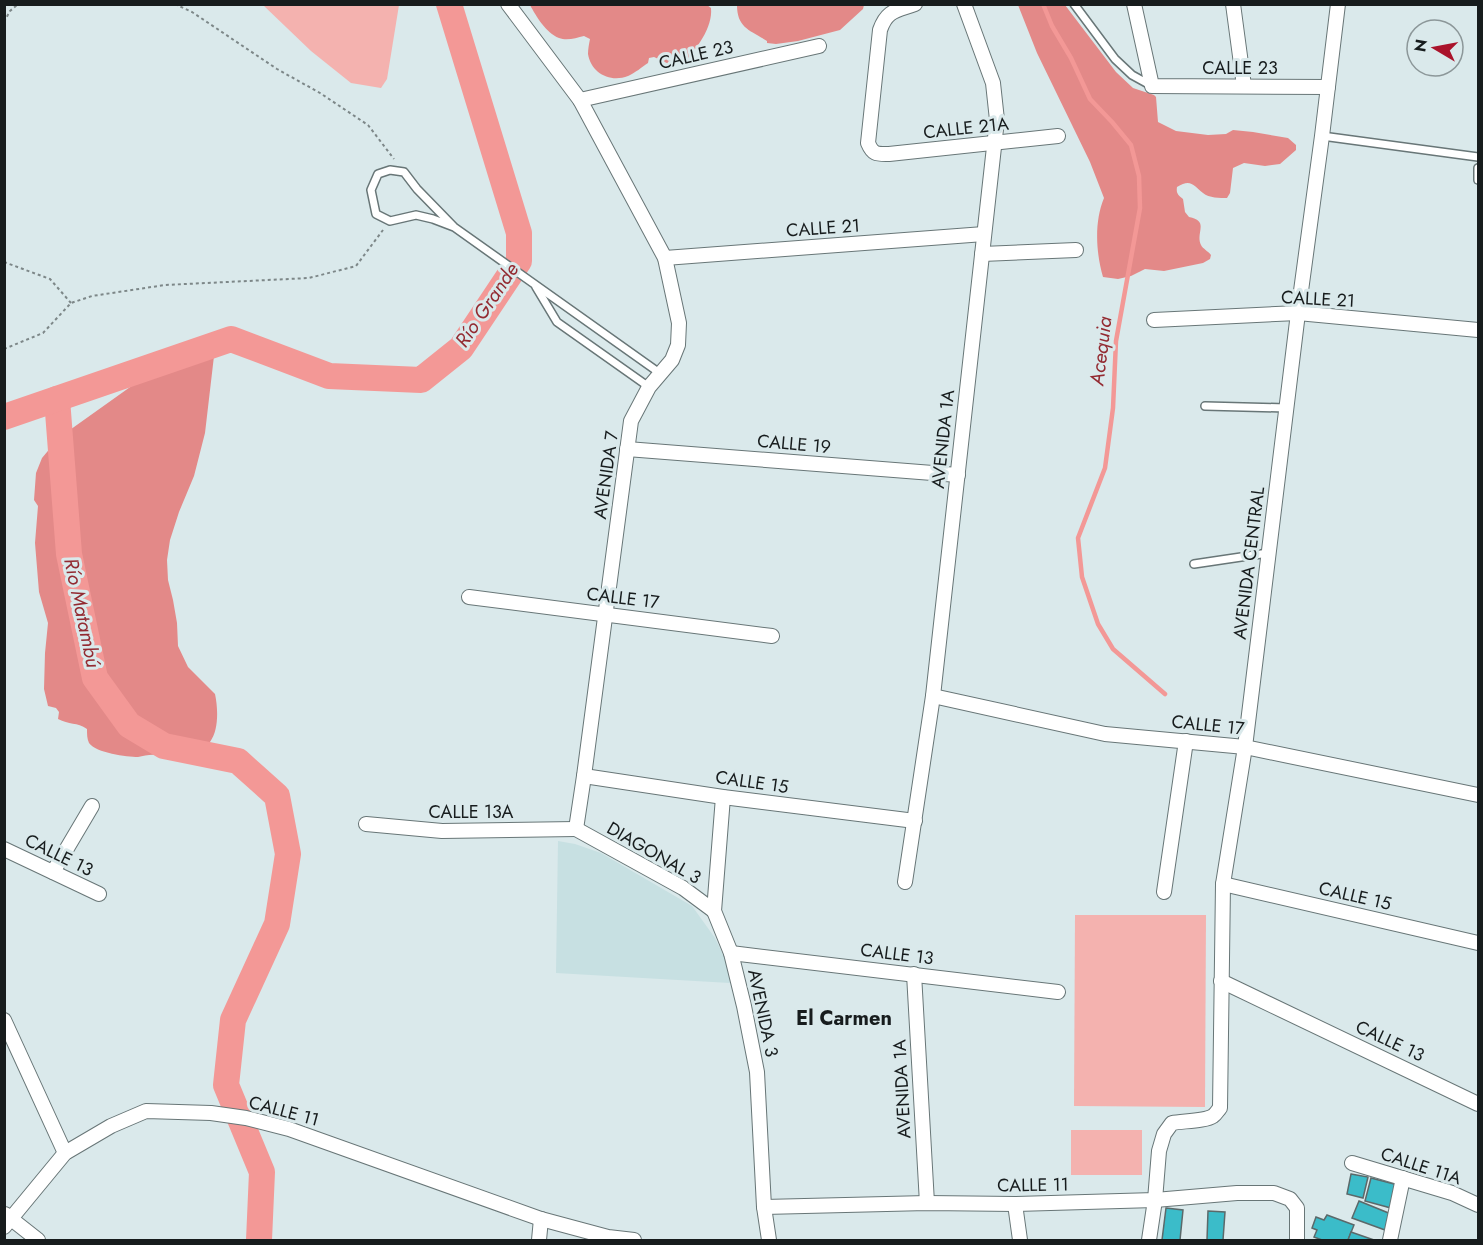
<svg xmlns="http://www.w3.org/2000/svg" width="1483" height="1245" font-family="Jost,sans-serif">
  <rect width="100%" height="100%" fill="#dae9eb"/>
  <!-- built -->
  <polygon fill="#c7e0e2" points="558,841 575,844 601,853 692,906 715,938 726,961 730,983 556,973"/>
  <!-- green -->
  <g fill="#f4b2af">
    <polygon points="263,5 399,5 387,79 381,88 351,83 311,51"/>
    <polygon points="1075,915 1206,915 1205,1107 1074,1106"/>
    <rect x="1071" y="1130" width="71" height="45"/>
  </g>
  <!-- forest -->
  <g fill="#e38988">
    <path d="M707,5l4,3c2,20 -15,41 -27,55l-15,1 -15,-7 -5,1 -1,5c-6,4 -13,10 -20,13 -18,7 -37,-3 -40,-22 0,-5 1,-10 2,-15l-6,-3c-8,2 -17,5 -25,2 -13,-5 -23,-22 -29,-33z"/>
    <path d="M737,5v-1l127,1 -1,4 -23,21 -42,11 -22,3 -9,-1v-2c-17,-11 -30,-13 -30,-36z"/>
    <path d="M1018,5h47l51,67 17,16 21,7 2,2 2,25 18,9 32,4 18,-1 7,-4 20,2 35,6 8,7v5l-16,14 -15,2 -21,-3 -11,5 -3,25 -3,5c-7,0 -18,0 -24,-5 -9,-7 -12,-15 -26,-6 -1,6 1,8 6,12l2,13 4,5c21,4 6,16 12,28 2,4 7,6 10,10l-1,4 -7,4 -39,8 -19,-2 -14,7 -13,3 -15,-2c-7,-24 -9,-55 1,-79l-14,-36 -53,-109z"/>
    <path d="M210,355l4,1 -9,77 -11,43 -15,36 -9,28 -3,20 1,20 5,20 4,23 1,23 10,21 27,27c3,14 4,36 -5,48 -6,7 -18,12 -25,16 -10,1 -19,-2 -28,-3 -7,-1 -13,1 -19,2 -11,0 -42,-4 -49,-14 -2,-4 -2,-9 -2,-14 -10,-7 -18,-4 -29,-10l1,-7 -3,-4 -8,-2 -4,-17 1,-36 3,-30 -9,-31 -4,-49 3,-37 -4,-6 2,-27 6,-15 20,-24 5,-2 66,-47 35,-18z"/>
  </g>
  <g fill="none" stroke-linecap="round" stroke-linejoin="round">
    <!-- stream -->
    <polyline stroke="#f39896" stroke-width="4.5" points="1043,4 1052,26 1071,58 1090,99 1112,122 1131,145 1139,176 1140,208 1116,341 1113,408 1105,468 1078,538 1082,577 1098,624 1113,649 1165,694"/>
    <!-- river -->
    <g stroke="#f39896" stroke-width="26">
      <polyline points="57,399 69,554 95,678 129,725 164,746 238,761 277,796 288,854 277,924 233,1020 226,1085 262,1172 259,1240"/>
      <polyline points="4,417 231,339 329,376 421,380 461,348 519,261 519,233 449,4"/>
    </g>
  </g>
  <!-- building -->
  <g fill="#3bbcc9" stroke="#5b696a" stroke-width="1.5">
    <polygon points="1351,1174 1368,1177 1363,1198 1347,1194"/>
    <polygon points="1371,1178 1398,1185 1391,1208 1365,1201"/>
    <polygon points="1359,1201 1391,1214 1385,1230 1352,1218"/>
    <polygon points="1166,1208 1183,1210 1180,1240 1162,1240"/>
    <polygon points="1208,1211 1225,1212 1223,1240 1207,1240"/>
    <polygon points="1327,1215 1354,1225 1348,1240 1322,1240 1314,1237 1317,1230 1312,1228 1316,1217 1324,1220"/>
    <polygon points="1351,1232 1374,1240 1348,1240"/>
  </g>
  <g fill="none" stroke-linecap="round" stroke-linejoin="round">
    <defs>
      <g id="lane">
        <polyline points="1074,4 1115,59 1132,75 1152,86"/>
        <polyline points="1322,136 1478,157"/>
        <polyline points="1478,168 1478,180"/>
        <polyline points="454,227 433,219 416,215 390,221 376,214 371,190 378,174 390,170 404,172 417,189 454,227 661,374"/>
        <polyline points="536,287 557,322 649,387"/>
        <polyline points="1205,406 1286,408"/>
        <polyline points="1194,564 1268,553"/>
      </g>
      <g id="street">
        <polyline points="508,4 580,100 665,258 679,323 678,345 672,360 649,387 631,421 584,776 576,829"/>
        <path d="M915,4c-19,7 -28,6 -35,26l-12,113c5,12 9,11 21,11l169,-18"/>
        <polyline points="1134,4 1152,86 1328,87"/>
        <polyline points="1233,4 1244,86"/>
        <polyline points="580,100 819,46"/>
        <polyline points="982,254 1076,250"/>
        <polyline points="665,258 984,234"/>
        <polyline points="1154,320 1298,313 1478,330"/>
        <polyline points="627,449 958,475"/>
        <polyline points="469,597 772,636"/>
        <polyline points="933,696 1105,734 1245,747 1478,795"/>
        <polyline points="584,776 723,797 915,821"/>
        <polyline points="723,797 714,911 731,953 744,1006 757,1072 764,1207 769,1240"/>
        <polyline points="366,824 442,831 576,829"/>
        <polyline points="576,829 683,888 714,911"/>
        <polyline points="4,849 99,894"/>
        <polyline points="53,872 92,806"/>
        <polyline points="905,882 933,696 997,120 993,83 964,4"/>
        <polyline points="1223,884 1478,943"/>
        <polyline points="1164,892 1186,741"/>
        <polyline points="731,953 1058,992"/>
        <polyline points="914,974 927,1203"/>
        <polyline points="1221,981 1478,1104"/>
        <polyline points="4,1020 65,1153"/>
        <polyline points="1352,1163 1452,1193 1478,1205"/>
        <polyline points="1015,1204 1020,1240"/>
        <polyline points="764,1207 927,1203 1015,1204 1155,1200 1237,1193 1274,1193 1290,1199 1297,1208 1297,1240"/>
        <polyline points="5,1214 38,1240"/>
        <polyline points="4,1227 65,1153 111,1126 146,1111 211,1113 246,1118 289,1129 541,1219 608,1237 634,1240"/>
        <polyline points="539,1240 541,1219"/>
        <path d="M1149,1240l6,-40 4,-49 5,-17 8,-11c10,-2 34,-2 41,-7 3,-2 5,-6 7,-8l3,-224 22,-137 53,-434 24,-177 16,-132"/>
        <polyline points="1390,1240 1403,1178"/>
      </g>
    </defs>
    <!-- lane casing -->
    <use href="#lane" stroke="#687677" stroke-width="10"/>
    <!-- street casing -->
    <use href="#street" stroke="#687677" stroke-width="16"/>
    <!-- path -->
    <g stroke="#7d8788" stroke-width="2" stroke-dasharray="3 3" stroke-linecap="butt">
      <polyline points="175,4 192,12 277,69 320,93 368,125 394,159"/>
      <polyline points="4,22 10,11 18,4"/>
      <polyline points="4,262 50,279 71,303"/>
      <polyline points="4,349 43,333 71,303 92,296 165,285 309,278 356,266 383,230"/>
    </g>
    <!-- lane -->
    <use href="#lane" stroke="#fff" stroke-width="7"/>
    <!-- street -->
    <use href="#street" stroke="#fff" stroke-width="14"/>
  </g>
  <g text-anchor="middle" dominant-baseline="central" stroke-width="6" stroke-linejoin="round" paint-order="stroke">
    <!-- street labels -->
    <g font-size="18" fill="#171c1d" stroke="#dae9eb">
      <text transform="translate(696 55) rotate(-13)">CALLE 23</text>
      <text x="1240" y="68">CALLE 23</text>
      <text transform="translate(966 128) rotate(-6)">CALLE 21A</text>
      <text transform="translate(823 228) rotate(-4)">CALLE 21</text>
      <text transform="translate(1318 299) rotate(3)">CALLE 21</text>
      <text transform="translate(943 439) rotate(-84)">AVENIDA 1A</text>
      <text transform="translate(794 444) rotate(5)">CALLE 19</text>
      <text transform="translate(606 475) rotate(-82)">AVENIDA 7</text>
      <text transform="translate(1249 563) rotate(-83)">AVENIDA CENTRAL</text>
      <text transform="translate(623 598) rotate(7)">CALLE 17</text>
      <text transform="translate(1208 725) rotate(6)">CALLE 17</text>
      <text transform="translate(752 782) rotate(8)">CALLE 15</text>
      <text x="471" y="812">CALLE 13A</text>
      <text transform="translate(654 853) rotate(30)">DIAGONAL 3</text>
      <text transform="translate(59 855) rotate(26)">CALLE 13</text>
      <text transform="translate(1355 896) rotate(13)">CALLE 15</text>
      <text transform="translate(897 954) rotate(7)">CALLE 13</text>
      <text transform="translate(763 1013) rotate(78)">AVENIDA 3</text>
      <text transform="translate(1390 1041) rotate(25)">CALLE 13</text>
      <text transform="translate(902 1089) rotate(-93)">AVENIDA 1A</text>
      <text transform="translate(284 1111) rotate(15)">CALLE 11</text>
      <text transform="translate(1421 1166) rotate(18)">CALLE 11A</text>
      <text transform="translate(1033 1185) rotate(-1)">CALLE 11</text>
    </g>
    <!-- water labels -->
    <g font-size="20" font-style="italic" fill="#932a31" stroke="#dae9eb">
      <text transform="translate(487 305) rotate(-56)">Río Grande</text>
      <text transform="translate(1101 351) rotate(-83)">Acequia</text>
      <text transform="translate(82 613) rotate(78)">Río Matambú</text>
    </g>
    <!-- neighbourhood labels -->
    <g font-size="20" font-weight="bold" fill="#171c1d" stroke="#dae9eb">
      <text x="844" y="1018">El Carmen</text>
    </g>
  </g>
  <!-- border -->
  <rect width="1483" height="1245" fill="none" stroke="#171c1d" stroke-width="12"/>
  <!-- north arrow -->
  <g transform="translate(1435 48) rotate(280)"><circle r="28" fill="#dae9eb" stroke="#8c9799" stroke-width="1.5"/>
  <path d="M0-4.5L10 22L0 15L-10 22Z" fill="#aa132b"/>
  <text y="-9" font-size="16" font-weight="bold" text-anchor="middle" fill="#171c1d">N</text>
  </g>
</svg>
